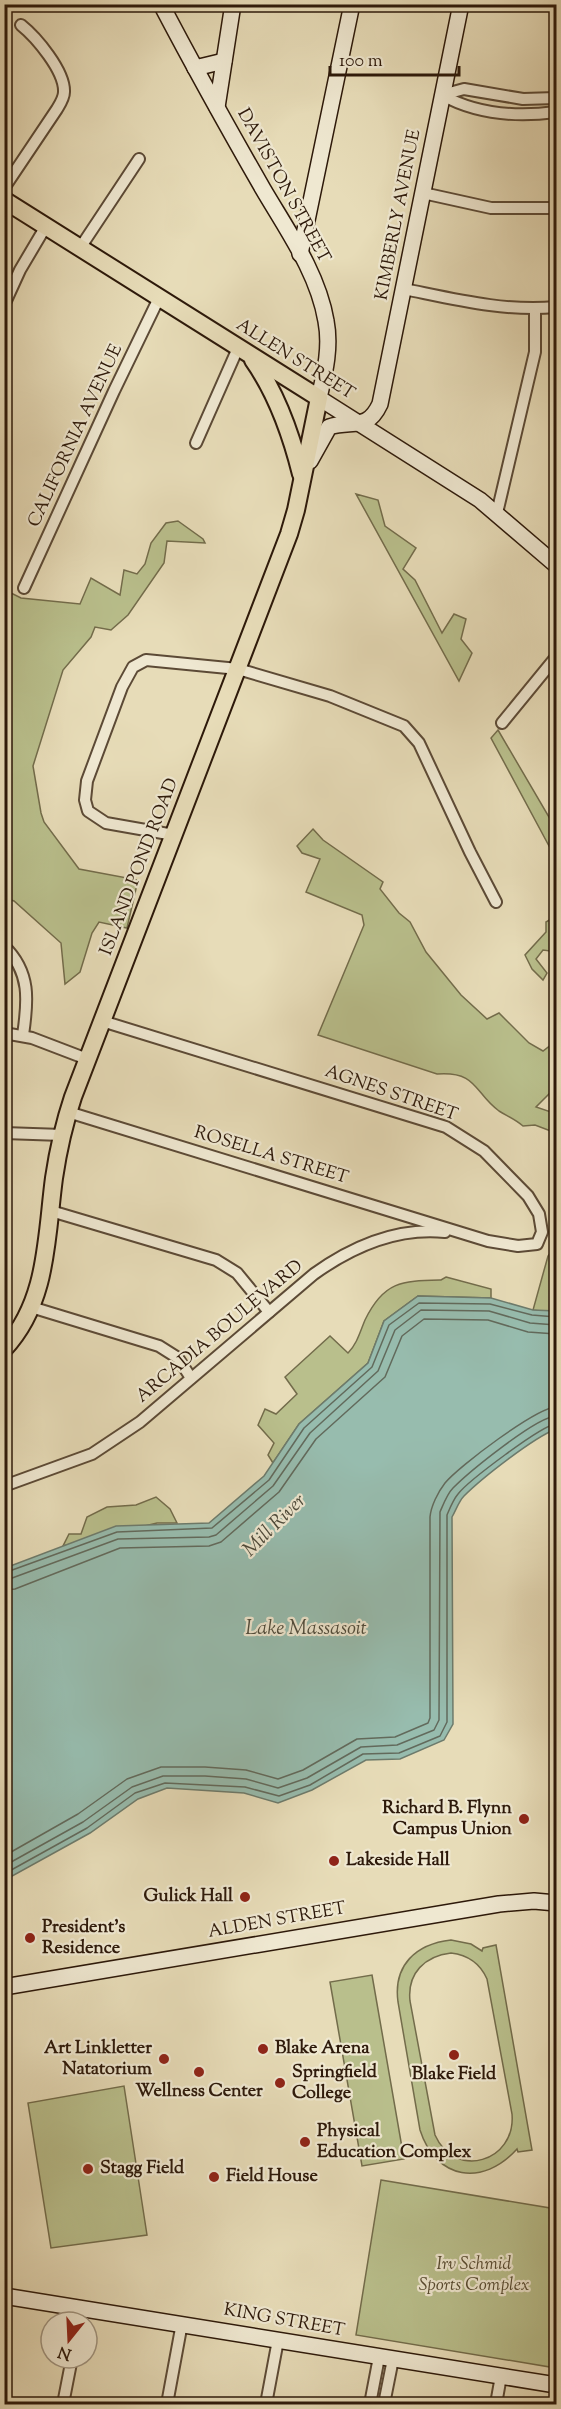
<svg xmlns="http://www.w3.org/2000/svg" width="561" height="2409" font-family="'Sorts Mill Goudy',serif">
  <rect width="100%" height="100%" fill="#e7dcb8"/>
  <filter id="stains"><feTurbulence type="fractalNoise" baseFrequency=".00333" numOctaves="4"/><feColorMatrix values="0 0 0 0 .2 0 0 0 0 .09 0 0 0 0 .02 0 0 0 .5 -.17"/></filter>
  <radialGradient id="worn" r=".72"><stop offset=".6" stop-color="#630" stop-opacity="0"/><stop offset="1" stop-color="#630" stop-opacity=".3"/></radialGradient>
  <!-- green -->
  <g fill="#b9bf8c" stroke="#736c4b" stroke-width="1.5" fill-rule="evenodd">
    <polygon points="356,494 378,500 385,526 416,548 403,569 415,580 442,633 454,614 466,619 461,639 472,653 459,681"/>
    <polygon points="178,521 203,539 205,543 167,541 164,563 128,615 111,630 95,627 91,637 63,670 33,766 41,813 44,822 79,869 138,880 127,928 99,922 92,933 80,972 65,984 61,943 14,901 5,898 5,590 21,598 80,604 91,578 120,595 124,570 137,574 145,564 151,543 166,523"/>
    <polygon points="498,730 556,829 556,859 491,738"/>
    <path d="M313,829l10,11 60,42 -3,7 19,24 11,9 16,30 35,43 26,24 12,-6 30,30 14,8 13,-10v51h-5l-15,15 15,5 5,21 -21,-8 -12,1c-8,-7 -16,-10 -24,-15 -25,-18 -21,-40 -62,-37l-119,-39 46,-110 -2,-10 -56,-23 14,-33 -18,-6 -5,-7z"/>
    <polygon points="556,916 556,936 552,938 550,951 543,950 536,959 547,973 543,980 532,969 525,955 546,932 546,922"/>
    <polygon points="556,1245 556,1313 533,1310 548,1256"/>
    <path d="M446,1277l45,12v9l-73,-2 -34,25 -16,42 -69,61 -26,39 -5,-8 6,-12 -16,-18 7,-16 11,5 21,-20 -12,-17 45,-41 18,17c9,-9 12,-21 17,-33 19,-39 37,-39 76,-40z"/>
    <polygon points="156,1497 170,1509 177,1523 157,1523 63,1546 69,1534 81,1534 87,1517 107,1507 136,1505"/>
    <path d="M451,1940l20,4 11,7 1,-3 13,-3 36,205 -14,2 -1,-3c-34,38 -81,31 -97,-19l-22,-128c-5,-37 18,-58 53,-62zM451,1953c17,2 29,10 36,26l25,135c4,48 -57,66 -77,21l-25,-134c-3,-28 15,-45 41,-48z"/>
    <polygon points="372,1975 404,2159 362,2166 330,1982"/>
    <polygon points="124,2086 147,2235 51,2248 28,2103"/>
    <polygon points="381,2180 556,2209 556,2368 356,2335"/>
  </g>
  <!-- water -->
  <path fill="#97bcae" stroke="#6d7b6c" stroke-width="1.5" d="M418,1296l73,2 42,12 23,1v118c-23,9 -74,49 -92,67 -5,5 -8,14 -12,21l1,207 -9,16 -44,19 -34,1 -54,30 -34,13 -34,-10 -77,-5 -29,11 -48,34 -85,47v-312l111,-42 93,-3 55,-47 35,-52 69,-61 16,-42z"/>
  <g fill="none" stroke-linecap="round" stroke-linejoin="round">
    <!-- shore -->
    <g stroke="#626a5c" stroke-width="1.5">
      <polyline points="4,1573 117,1532 212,1528 269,1480 304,1428 372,1367 389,1325 419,1303 490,1304 532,1315 556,1317"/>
      <polyline points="4,1581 118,1539 209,1537 216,1535 273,1486 310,1433 378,1371 395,1330 421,1310 489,1311 530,1323 556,1325"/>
      <polyline points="4,1590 15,1589 120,1548 209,1546 221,1542 279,1492 316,1439 385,1377 402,1336 424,1319 488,1320 528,1332 556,1334"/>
      <path d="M4,1856l74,-42 49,-35 34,-12h44l41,3 32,9 25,-9 54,-31 38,-2 33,-14 2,-5v-201c1,-11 8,-25 15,-34 14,-17 91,-75 111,-76"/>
      <path d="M4,1866l79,-44 49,-35 31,-11h42l41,3 32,9 29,-10 54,-31 36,-2 37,-15 5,-10 1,-208c3,-7 7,-18 13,-24 16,-16 83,-71 103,-72"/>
      <path d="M4,1874l83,-46 48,-35 30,-10 80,4 34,9 31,-11 53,-31 36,-1 41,-17 7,-14v-207c3,-7 6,-15 11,-21 10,-13 84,-69 98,-70"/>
    </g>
    <defs>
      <g id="street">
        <path d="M442,95c34,19 76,22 114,17"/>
        <polyline points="442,95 464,89 523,99 556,98"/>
        <path d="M4,188l53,-79c3,-5 7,-11 7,-17 1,-21 -28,-55 -43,-67"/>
        <polyline points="423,193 491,208 556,208"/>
        <polyline points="80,248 139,159"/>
        <path d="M404,289c50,10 101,23 152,18"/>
        <polyline points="4,305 20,270 46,226"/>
        <polyline points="196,443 238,348"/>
        <polyline points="497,513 535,352 535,308"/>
        <polyline points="24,588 114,391 159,298"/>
        <polyline points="502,723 556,657"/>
        <polyline points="174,835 106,823 88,811 85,800 87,781 122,687 133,667 146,660 238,669 330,696 404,726 419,743 470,852 496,902"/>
        <path d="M4,946c27,26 24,55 19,89"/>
        <polyline points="4,1033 32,1038 87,1059"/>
        <polyline points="68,1112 488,1241 518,1246 537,1244 542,1232 539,1214 528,1196 484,1151 446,1127 102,1021"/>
        <polyline points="4,1133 62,1135"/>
        <polyline points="51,1211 216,1260 237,1273 269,1312"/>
        <polyline points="31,1307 159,1346 178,1358 191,1378"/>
        <path d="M4,1486l88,-32 48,-32 174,-148c39,-28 82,-47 131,-42"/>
        <polyline points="79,2322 82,2309"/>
        <polyline points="63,2404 72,2358"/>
        <polyline points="167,2404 182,2323"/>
        <polyline points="266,2404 278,2340"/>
        <polyline points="370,2404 379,2357"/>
        <polyline points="384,2404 393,2359"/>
        <polyline points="496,2404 501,2376"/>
      </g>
      <g id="secondary">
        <path d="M161,4c33,63 67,124 102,185 24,41 55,84 63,132 5,26 -1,51 -7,77l161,102 76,65"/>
        <polyline points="195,68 224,61"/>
        <polyline points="217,107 233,4"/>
        <polyline points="300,254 352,4"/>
        <path d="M310,461l19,-34c23,-8 38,5 51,-23l81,-400"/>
        <polyline points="4,1987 499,1904 534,1901 556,1903"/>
        <polyline points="4,2296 556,2385"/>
      </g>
      <g id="primary">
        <path d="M4,200l315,198 -23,112 -7,24 -216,563c-9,27 -15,54 -19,81 -8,60 -6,124 -50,171"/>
        <path d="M253,360c24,34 38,74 48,114"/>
      </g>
    </defs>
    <!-- street casing -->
    <use href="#street" stroke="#5c4a36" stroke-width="14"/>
    <!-- secondary casing -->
    <use href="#secondary" stroke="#2d190a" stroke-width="18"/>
    <!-- primary casing -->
    <use href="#primary" stroke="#2d190a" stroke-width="20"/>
    <!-- street -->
    <use href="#street" stroke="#efe8d1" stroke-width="10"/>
    <!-- secondary -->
    <use href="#secondary" stroke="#efe8d1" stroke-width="15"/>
    <!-- primary -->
    <use href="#primary" stroke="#e7dcb8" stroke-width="16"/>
  </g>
  <!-- markers -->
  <g fill="#8f2418" stroke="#efe8d1" stroke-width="2">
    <circle cx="524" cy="1819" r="6"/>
    <circle cx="334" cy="1861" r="6"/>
    <circle cx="245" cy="1897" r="6"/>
    <circle cx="30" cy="1938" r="6"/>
    <circle cx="263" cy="2049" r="6"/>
    <circle cx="454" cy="2055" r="6"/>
    <circle cx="164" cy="2059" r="6"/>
    <circle cx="199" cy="2072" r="6"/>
    <circle cx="280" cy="2083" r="6"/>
    <circle cx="305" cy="2142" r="6"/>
    <circle cx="88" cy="2169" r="6"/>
    <circle cx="214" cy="2177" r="6"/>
  </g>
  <g text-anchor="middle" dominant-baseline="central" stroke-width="4.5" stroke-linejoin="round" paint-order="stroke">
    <!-- street labels -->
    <g font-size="18" fill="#2d190a" stroke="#efe8d1">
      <text transform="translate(283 186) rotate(61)">DAVISTON STREET</text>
      <text transform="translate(399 215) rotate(-79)">KIMBERLY AVENUE</text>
      <text transform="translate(295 360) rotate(32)">ALLEN STREET</text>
      <text transform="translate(76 436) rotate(-65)">CALIFORNIA AVENUE</text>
      <text transform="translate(140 867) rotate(-69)">ISLAND POND ROAD</text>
      <text transform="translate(391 1094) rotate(19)">AGNES STREET</text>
      <text transform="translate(271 1156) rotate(17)">ROSELLA STREET</text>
      <text transform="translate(220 1332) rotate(-40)">ARCADIA BOULEVARD</text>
      <text transform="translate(277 1921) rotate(-10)">ALDEN STREET</text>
      <text transform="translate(284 2321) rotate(10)">KING STREET</text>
    </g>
    <!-- poi labels -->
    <g font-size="18" font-weight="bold" fill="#2d190a" stroke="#efe8d1" text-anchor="start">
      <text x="512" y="1809" text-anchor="end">Richard B. Flynn<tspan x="512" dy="21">Campus Union</tspan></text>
      <text x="346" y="1861">Lakeside Hall</text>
      <text x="233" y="1897" text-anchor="end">Gulick Hall</text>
      <text x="42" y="1928">President’s<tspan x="42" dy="21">Residence</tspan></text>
      <text x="152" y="2049" text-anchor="end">Art Linkletter<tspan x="152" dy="21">Natatorium</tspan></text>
      <text x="275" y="2049">Blake Arena</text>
      <text x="292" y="2073">Springfield<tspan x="292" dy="21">College</tspan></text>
      <text x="454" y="2075" text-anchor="middle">Blake Field</text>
      <text x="199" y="2092" text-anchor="middle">Wellness Center</text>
      <text x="317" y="2132">Physical<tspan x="317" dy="21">Education Complex</tspan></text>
      <text x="100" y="2169">Stagg Field</text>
      <text x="226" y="2177">Field House</text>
    </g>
    <!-- park labels -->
    <g font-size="18" font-style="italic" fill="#574b31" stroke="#efe8d1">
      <text x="474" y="2265">Irv Schmid<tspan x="474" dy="21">Sports Complex</tspan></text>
    </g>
    <!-- water labels -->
    <g font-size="20" font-style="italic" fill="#4d4a3b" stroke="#efe8d1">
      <text transform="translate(275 1526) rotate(-45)">Mill River</text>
      <text x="306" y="1629">Lake Massasoit</text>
    </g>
  </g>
  <!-- margin -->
  <rect width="561" height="2409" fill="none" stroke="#e7dcb8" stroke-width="24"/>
  <rect x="6" y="6" width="549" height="2397" fill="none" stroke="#2d190a" stroke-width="3"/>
  <rect x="12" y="12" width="537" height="2385" fill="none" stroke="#2d190a" stroke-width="1.5"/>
  <!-- north arrow -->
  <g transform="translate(69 2340) rotate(198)"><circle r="28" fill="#efe8d1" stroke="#a19581" stroke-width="1.5"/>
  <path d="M0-4.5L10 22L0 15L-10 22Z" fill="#8f2418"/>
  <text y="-9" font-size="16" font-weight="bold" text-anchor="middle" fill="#2d190a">N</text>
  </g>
  <!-- scale -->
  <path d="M330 66v9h129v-9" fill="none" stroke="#2d190a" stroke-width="3"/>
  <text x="339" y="66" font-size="18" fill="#2d190a" stroke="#efe8d1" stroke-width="4.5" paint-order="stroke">100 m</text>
  <rect width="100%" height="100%" filter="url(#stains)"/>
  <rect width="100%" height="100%" fill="url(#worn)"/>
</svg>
